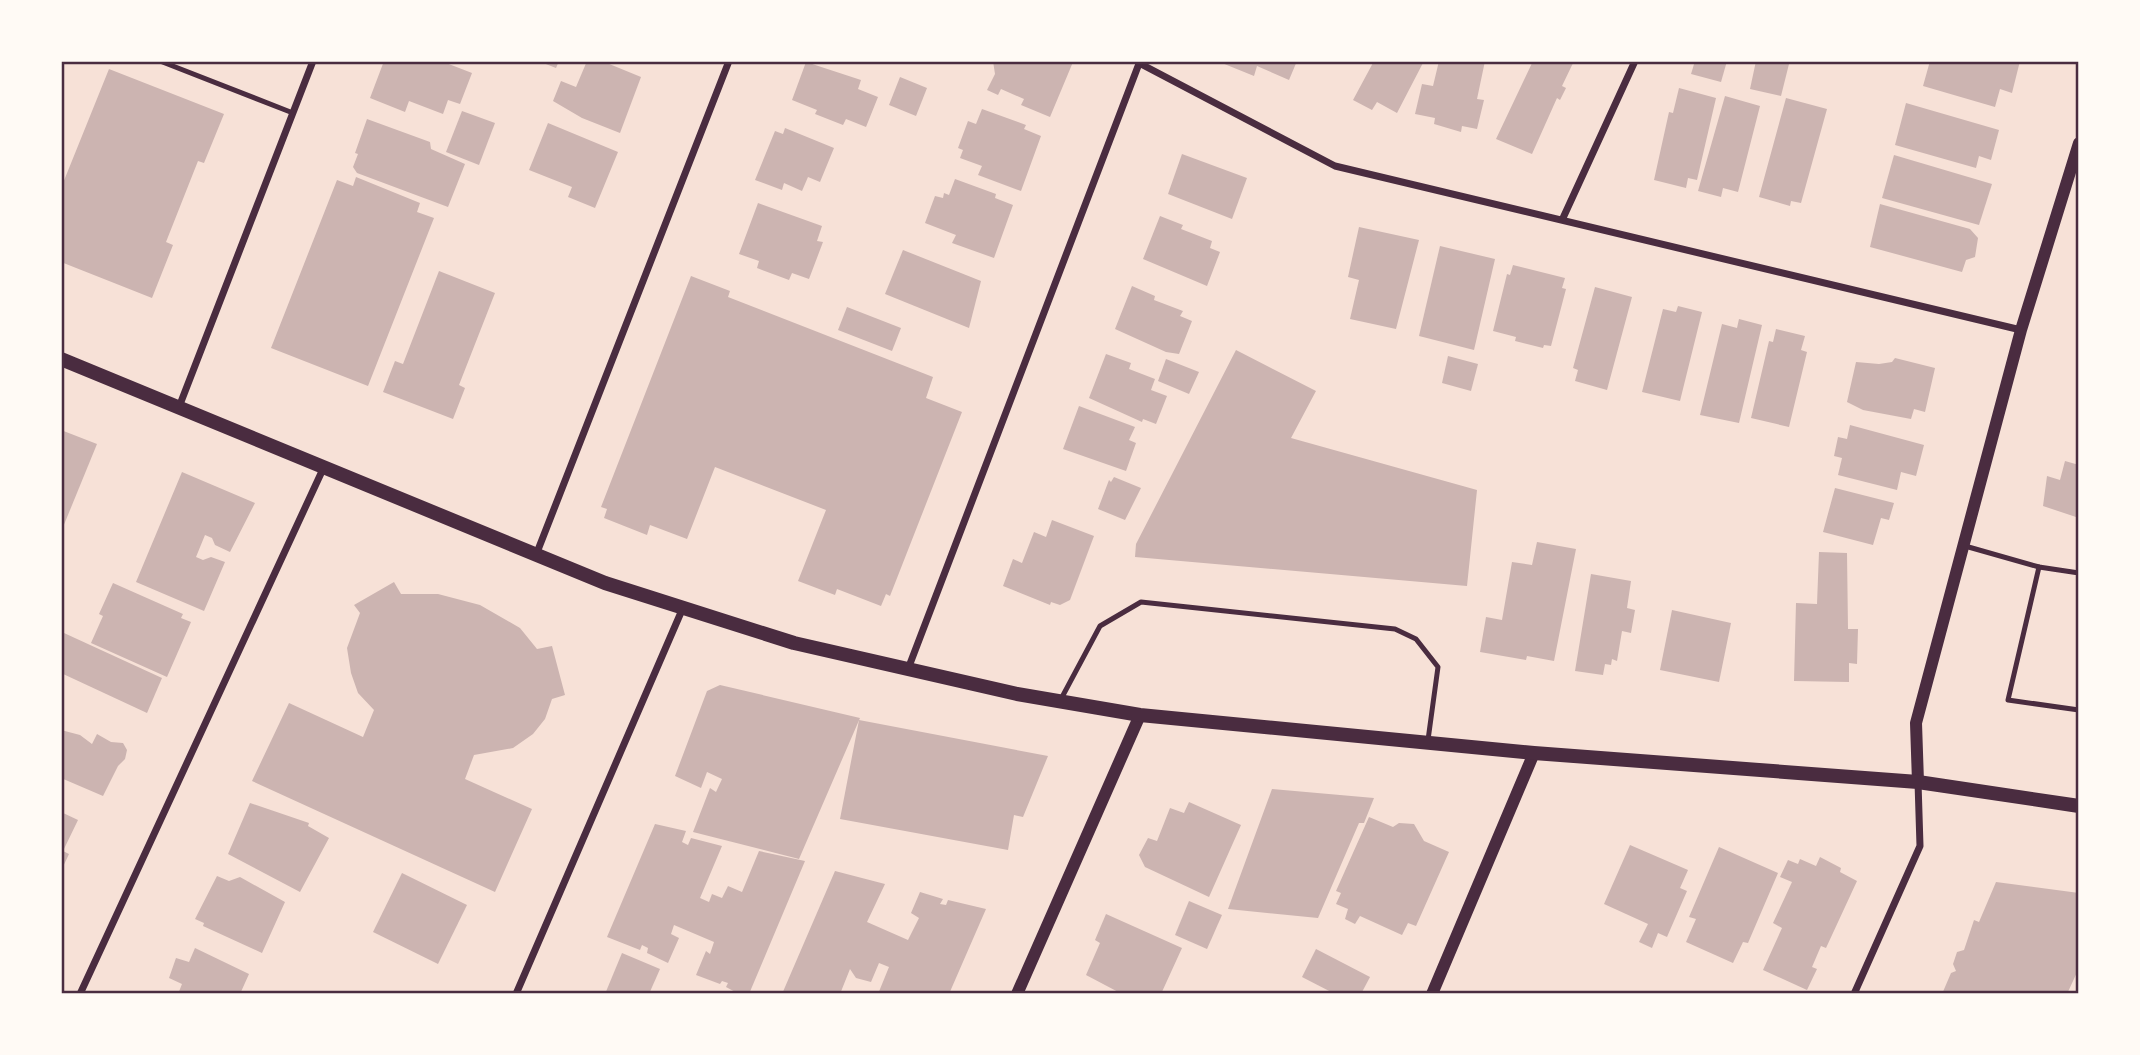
<svg xmlns="http://www.w3.org/2000/svg" width="2140" height="1055" font-family="'Noto Serif',serif">
  <rect width="100%" height="100%" fill="#f7e1d7"/>
  <!-- building -->
  <g fill="#ccb4b1">
    <polygon points="384,61 441,61 472,73 460,104 448,100 443,114 409,101 405,112 370,98"/>
    <polygon points="538,61 559,61 556,68"/>
    <polygon points="587,61 602,61 641,77 620,133 582,118 553,101 561,81 576,87"/>
    <polygon points="993,61 1070,61 1073,62 1050,117 1021,105 1024,99 1001,89 998,95 987,90 995,74"/>
    <polygon points="1217,61 1297,61 1289,80 1257,66 1254,76"/>
    <polygon points="1374,61 1424,61 1397,113 1377,102 1372,110 1353,100"/>
    <polygon points="1439,61 1485,61 1477,99 1484,100 1477,129 1462,126 1461,132 1434,124 1435,118 1415,114 1422,84 1433,86"/>
    <polygon points="1533,61 1574,61 1562,86 1566,88 1560,100 1557,98 1532,154 1496,139"/>
    <polygon points="1695,61 1727,61 1721,82 1691,74"/>
    <polygon points="1756,61 1789,64 1781,96 1750,89"/>
    <polygon points="1930,61 2020,61 2012,93 2000,89 1995,107 1923,86"/>
    <polygon points="806,62 861,80 858,89 878,97 866,127 846,119 843,125 815,114 817,110 792,100"/>
    <polygon points="109,69 224,114 204,163 198,161 166,242 173,245 152,298 61,262 61,188"/>
    <polygon points="900,77 927,88 916,116 889,105"/>
    <polygon points="1679,88 1716,98 1697,180 1688,178 1686,188 1654,180 1669,112 1673,113"/>
    <polygon points="1725,96 1760,106 1738,192 1723,188 1721,197 1698,191"/>
    <polygon points="1786,98 1827,109 1801,203 1791,201 1790,206 1759,197"/>
    <polygon points="1906,103 1999,130 1991,160 1979,156 1976,168 1895,145"/>
    <polygon points="982,109 1026,125 1024,129 1041,136 1021,191 978,175 982,166 960,158 963,150 958,148 968,121 976,124"/>
    <polygon points="462,111 495,123 479,165 446,152"/>
    <polygon points="367,119 430,142 431,149 465,164 448,207 357,173 353,167 358,154 355,153"/>
    <polygon points="548,123 618,152 595,208 568,197 572,187 529,170"/>
    <polygon points="785,128 834,148 820,182 808,177 802,191 784,183 782,190 755,180 775,131 783,134"/>
    <polygon points="1182,154 1247,178 1232,219 1168,194"/>
    <polygon points="1894,155 1992,184 1979,225 1882,198"/>
    <polygon points="356,177 420,203 417,212 434,218 368,386 271,348 337,180 353,186"/>
    <polygon points="955,179 996,194 995,198 1013,205 994,258 952,243 956,235 925,223 935,196 943,198 944,193 949,195"/>
    <polygon points="758,203 822,226 817,241 823,242 809,279 792,273 789,280 757,268 759,261 739,254"/>
    <polygon points="1880,204 1970,229 1978,238 1975,257 1966,260 1962,272 1870,247"/>
    <polygon points="1160,216 1183,225 1181,229 1212,241 1210,248 1220,252 1207,286 1143,259"/>
    <polygon points="1359,227 1419,240 1396,329 1350,319 1359,280 1348,277"/>
    <polygon points="1440,246 1495,259 1474,350 1419,336"/>
    <polygon points="903,250 981,281 969,328 885,294"/>
    <polygon points="1513,265 1565,278 1562,288 1566,289 1551,346 1544,345 1543,348 1515,341 1516,337 1493,331 1507,274 1510,275"/>
    <polygon points="439,271 495,293 459,385 465,388 453,419 383,392 395,361 403,364"/>
    <polygon points="691,276 730,291 728,297 933,377 926,398 962,412 890,596 886,594 881,606 837,589 835,595 798,581 826,510 715,467 687,539 650,525 647,535 604,518 607,509 601,507"/>
    <polygon points="1132,286 1155,296 1154,300 1183,311 1180,316 1192,321 1179,354 1166,352 1115,329"/>
    <polygon points="1595,287 1632,297 1607,390 1575,381 1578,370 1573,368"/>
    <polygon points="1678,306 1702,312 1680,401 1642,392 1663,309 1676,312"/>
    <polygon points="847,307 901,328 892,351 838,330"/>
    <polygon points="1739,319 1762,325 1739,423 1700,415 1722,324 1737,328"/>
    <polygon points="1776,329 1805,336 1801,350 1807,352 1789,427 1751,418 1769,341 1773,342"/>
    <polygon points="1236,350 1316,391 1291,438 1477,490 1467,586 1135,557 1136,544"/>
    <polygon points="1106,354 1131,363 1129,369 1155,379 1151,390 1167,396 1156,424 1143,419 1142,422 1089,398"/>
    <polygon points="1448,356 1478,364 1471,391 1442,383"/>
    <polygon points="1895,358 1935,368 1925,412 1914,409 1911,419 1863,410 1847,402 1856,362 1879,364 1892,362"/>
    <polygon points="1166,359 1199,372 1189,394 1158,381"/>
    <polygon points="1079,406 1135,427 1129,440 1136,443 1126,471 1063,449"/>
    <polygon points="1850,425 1924,445 1916,476 1901,472 1897,490 1838,475 1842,458 1834,456 1838,437 1847,439"/>
    <polygon points="61,430 97,444 61,532"/>
    <polygon points="2065,461 2079,465 2079,518 2043,506 2047,476 2060,480"/>
    <polygon points="182,472 255,503 230,552 215,545 212,538 205,535 196,557 203,560 211,557 225,562 204,611 136,582"/>
    <polygon points="1114,477 1141,488 1125,520 1098,509 1109,480 1111,482"/>
    <polygon points="1835,488 1894,503 1889,520 1881,518 1873,545 1823,532"/>
    <polygon points="1052,520 1094,536 1070,600 1060,605 1051,602 1050,605 1003,586 1013,559 1022,563 1034,532 1046,537"/>
    <polygon points="1537,542 1576,549 1554,661 1527,656 1526,660 1480,652 1486,617 1502,620 1512,562 1532,565"/>
    <polygon points="1819,552 1847,553 1848,629 1858,629 1857,664 1849,663 1849,682 1794,681 1796,603 1817,604"/>
    <polygon points="1591,574 1631,581 1627,608 1635,610 1631,633 1622,631 1617,661 1612,659 1611,665 1605,664 1603,675 1575,671"/>
    <polygon points="394,582 401,594 438,594 480,605 520,628 537,649 552,646 565,695 552,699 545,719 533,734 513,748 474,755 465,779 532,809 495,892 252,781 289,703 363,737 374,710 358,693 351,673 347,648 360,613 354,605"/>
    <polygon points="113,583 183,614 181,618 191,622 167,677 91,643 103,616 99,614"/>
    <polygon points="1672,610 1731,623 1719,682 1660,670"/>
    <polygon points="64,633 162,678 147,713 61,673 61,639"/>
    <polygon points="720,685 860,718 799,859 693,832 710,788 716,792 722,779 707,772 701,788 675,776 707,691"/>
    <polygon points="859,720 1048,756 1023,817 1014,815 1008,850 840,819"/>
    <polygon points="61,730 80,735 92,744 97,734 111,742 123,743 127,750 125,759 118,766 103,796 61,778"/>
    <polygon points="1272,789 1374,798 1364,823 1359,823 1318,918 1228,909"/>
    <polygon points="1189,802 1241,825 1209,897 1145,867 1139,855 1148,838 1157,841 1170,808 1184,813"/>
    <polygon points="250,803 309,823 308,826 329,838 300,892 228,854"/>
    <polygon points="61,812 78,820 63,851 69,854 61,871"/>
    <polygon points="1369,817 1393,827 1399,823 1414,824 1424,841 1449,852 1416,926 1408,923 1402,935 1360,916 1355,924 1345,919 1348,909 1336,904 1341,893 1336,891"/>
    <polygon points="655,824 686,831 682,842 688,845 691,838 722,846 700,898 709,902 712,894 722,898 728,886 742,892 759,851 805,861 749,994 739,994 726,987 728,983 722,981 720,984 696,975 706,951 710,954 714,942 674,925 671,934 679,938 668,963 647,953 648,948 642,945 640,950 607,937"/>
    <polygon points="1630,845 1688,870 1680,888 1687,891 1667,937 1658,933 1652,948 1639,942 1648,924 1604,904"/>
    <polygon points="1719,847 1778,873 1748,943 1743,942 1733,963 1686,942 1696,919 1689,917"/>
    <polygon points="1820,857 1841,868 1840,872 1857,881 1826,948 1821,946 1812,967 1817,969 1807,990 1763,970 1782,928 1773,923 1792,882 1780,877 1788,860 1798,864 1800,859 1816,866"/>
    <polygon points="835,871 885,884 867,922 908,940 919,918 911,913 920,892 943,899 940,904 946,905 948,900 986,909 949,994 878,994 889,967 879,963 871,982 856,978 850,969 840,994 782,994"/>
    <polygon points="402,873 467,905 438,964 373,932"/>
    <polygon points="217,876 229,881 240,877 285,902 262,953 203,926 204,923 195,919"/>
    <polygon points="1996,882 2079,893 2079,968 2067,994 1942,994 1951,973 1956,971 1953,964 1957,952 1964,950 1974,920 1979,922"/>
    <polygon points="1189,901 1222,915 1207,949 1175,935"/>
    <polygon points="1106,914 1182,948 1161,994 1122,994 1086,975 1100,943 1095,940"/>
    <polygon points="195,948 249,974 240,994 178,994 182,984 169,978 176,958 189,962"/>
    <polygon points="1316,949 1370,977 1361,994 1335,994 1302,977"/>
    <polygon points="622,953 660,969 649,994 605,994"/>
  </g>
  <g fill="none" stroke-linecap="round" stroke-linejoin="round">
    <!-- service -->
    <g stroke="#4a2c40" stroke-width="5">
      <polyline points="160,61 293,113"/>
      <polyline points="1965,546 2039,567 2079,573"/>
      <polyline points="2039,567 2008,700 2079,710"/>
      <polyline points="1061,699 1100,626 1141,602 1395,629 1416,639 1438,667 1428,740"/>
    </g>
    <!-- minor -->
    <g stroke="#4a2c40" stroke-width="7">
      <polyline points="1139,63 1335,166 2021,330"/>
      <polyline points="1563,218 1635,61"/>
      <polyline points="179,407 313,61"/>
      <polyline points="536,555 729,61"/>
      <polyline points="908,669 1140,61"/>
      <polyline points="80,994 323,469"/>
      <polyline points="516,994 682,610"/>
      <polyline points="1854,994 1920,846 1918,782"/>
    </g>
    <!-- tertiary -->
    <g stroke="#4a2c40" stroke-width="12">
      <polyline points="1918,782 1916,723 2021,330 2079,143"/>
      <polyline points="1017,994 1140,715"/>
      <polyline points="1432,994 1534,753"/>
    </g>
    <!-- secondary -->
    <polyline stroke="#4a2c40" stroke-width="14" points="61,359 605,583 794,643 1017,694 1140,715 1534,753 1918,782 2079,806"/>
  </g>
  <!-- border -->
  <rect width="2140" height="1055" fill="none" stroke="#fffaf5" stroke-width="126"/>
  <rect x="63" y="63" width="2014" height="929" fill="none" stroke="#4a2c40" stroke-width="2.5"/>
</svg>
